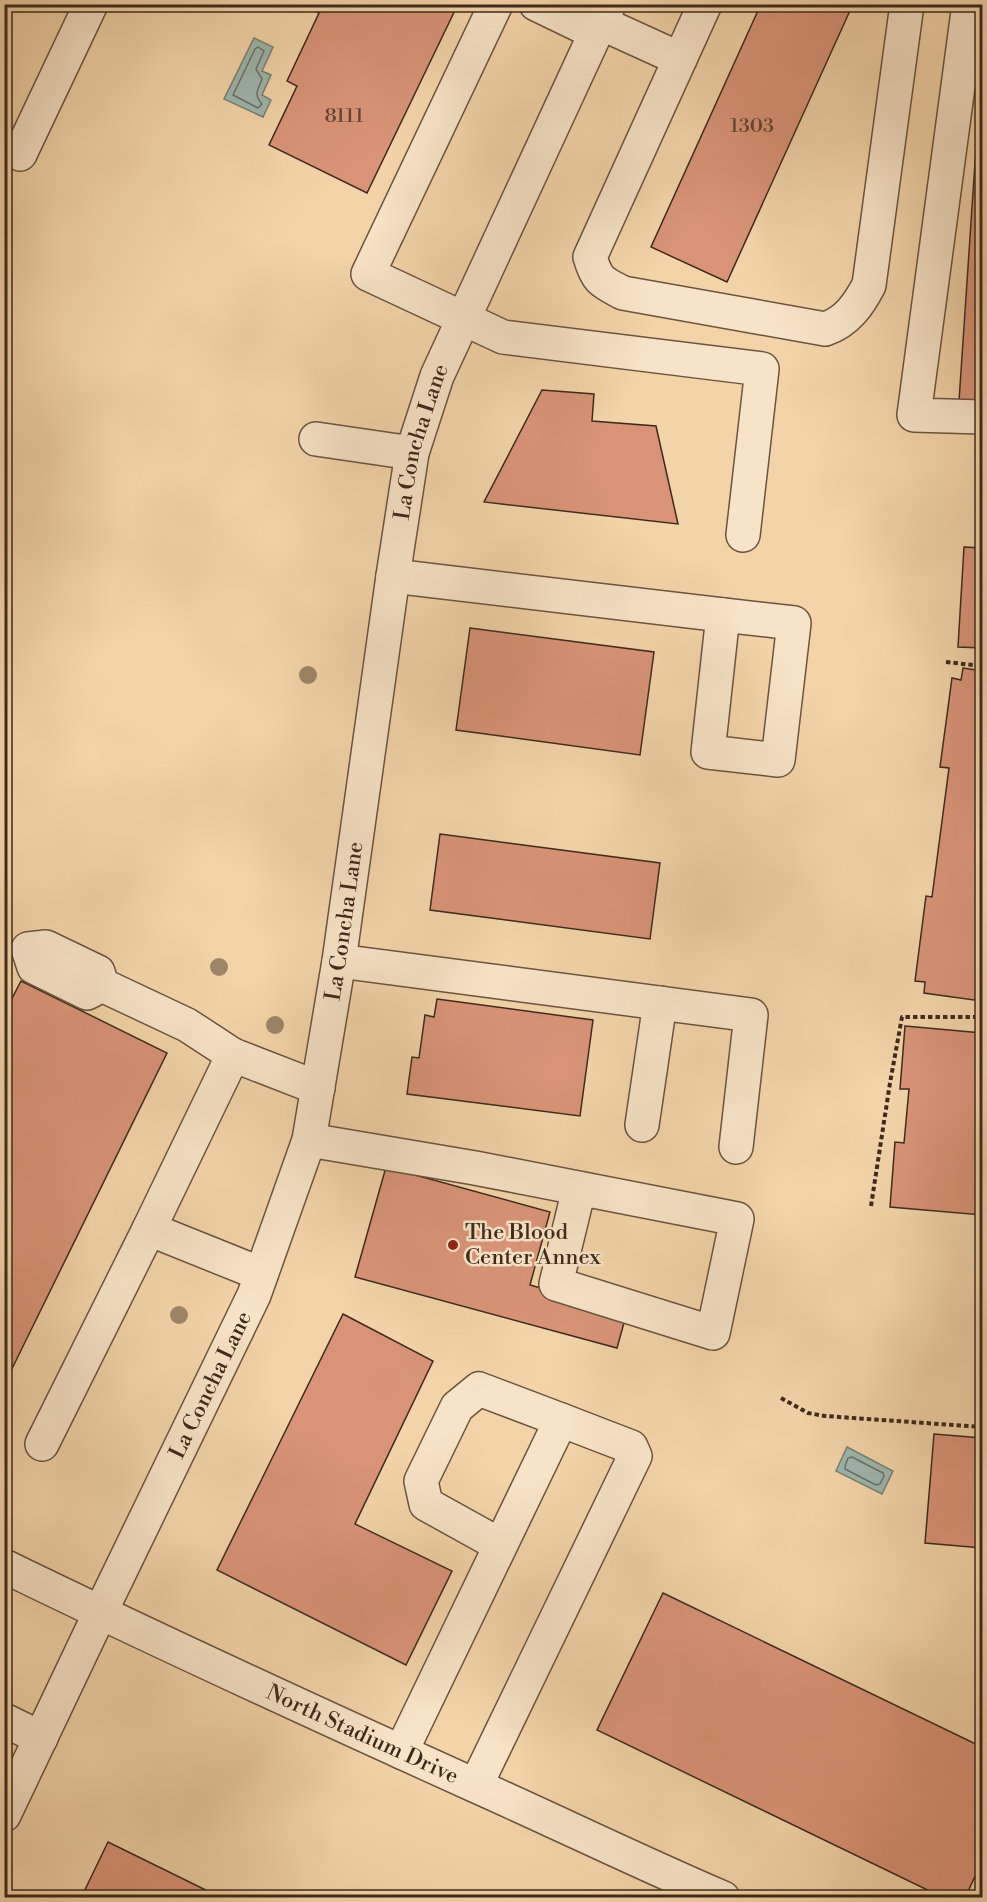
<svg xmlns="http://www.w3.org/2000/svg" width="987" height="1902" font-family="'Libre Bodoni',serif">
  <rect width="100%" height="100%" fill="#f3d4a9"/>
  <filter id="stains"><feTurbulence type="fractalNoise" baseFrequency=".00333" numOctaves="4"/><feColorMatrix values="0 0 0 0 .2 0 0 0 0 .09 0 0 0 0 .02 0 0 0 .5 -.17"/></filter>
  <radialGradient id="worn" r=".72"><stop offset=".6" stop-color="#630" stop-opacity="0"/><stop offset="1" stop-color="#630" stop-opacity=".3"/></radialGradient>
  <!-- water -->
  <g fill="#9db7af" stroke="#777f74" stroke-width="1.5">
    <polygon points="254,38 273,47 262,71 271,75 262,95 271,100 263,117 224,99"/>
    <polygon points="847,1447 893,1471 882,1494 836,1471"/>
  </g>
  <g fill="none" stroke-linecap="round" stroke-linejoin="round">
    <!-- shore -->
    <g stroke="#6e7065" stroke-width="1.5">
      <path d="M258,47l6,4 -8,18 6,10c-4,11 -9,15 0,25l-4,4 -25,-13 22,-46z"/>
      <polygon points="852,1457 883,1473 884,1476 880,1484 876,1485 845,1469 845,1466 848,1458"/>
    </g>
  </g>
  <!-- building -->
  <g fill="#d99478" stroke="#3e2a1b" stroke-width="1.5">
    <polygon points="301,4 458,4 367,193 269,145 297,86 287,81 319,13"/>
    <polygon points="761,4 853,4 727,282 651,247"/>
    <polygon points="977,133 982,133 982,402 959,401"/>
    <polygon points="542,390 594,394 592,421 656,426 678,524 484,502"/>
    <polygon points="964,547 982,548 982,648 958,647"/>
    <polygon points="470,628 654,652 640,755 456,730"/>
    <polygon points="963,668 982,671 981,1001 924,993 925,982 915,981 926,896 932,897 949,768 940,767 952,678 961,680"/>
    <polygon points="440,834 660,863 650,939 430,910"/>
    <polygon points="21,981 167,1053 4,1385 4,1014"/>
    <polygon points="437,999 593,1020 580,1116 407,1094 412,1057 419,1058 425,1015 434,1017"/>
    <polygon points="905,1026 982,1033 982,1215 890,1207 895,1142 904,1143 909,1089 900,1089"/>
    <polygon points="386,1167 550,1212 530,1285 627,1312 617,1348 355,1277"/>
    <polygon points="343,1314 433,1361 355,1524 452,1571 406,1665 217,1570"/>
    <polygon points="934,1434 982,1438 982,1548 925,1543"/>
    <polygon points="663,1593 982,1747 982,1800 978,1809 982,1812 982,1861 965,1898 944,1898 597,1730"/>
    <polygon points="108,1842 222,1898 81,1898"/>
  </g>
  <g fill="none" stroke-linecap="round" stroke-linejoin="round">
    <defs>
      <g id="minor">
        <polyline points="496,4 368,274 503,337 762,369 743,535"/>
        <polyline points="536,4 596,33"/>
        <path d="M705,4l-115,253c7,24 12,25 33,36l202,36c22,-7 34,-25 44,-44l38,-281"/>
        <polyline points="969,4 914,415 982,417"/>
        <polyline points="601,23 680,59"/>
        <polyline points="4,146 20,154 91,4"/>
        <polyline points="316,439 412,453"/>
        <polyline points="393,576 723,615"/>
        <polygon points="723,615 794,623 778,760 708,752"/>
        <polyline points="339,961 751,1015 736,1147"/>
        <polyline points="102,985 87,993 34,967 28,949 46,947 98,972 102,985 187,1025 233,1055"/>
        <polyline points="642,1125 660,1003"/>
        <polyline points="309,1140 475,1168 737,1219 713,1333 556,1284 579,1189"/>
        <polyline points="261,1274 149,1229 233,1055 318,1088"/>
        <polyline points="42,1444 149,1229"/>
        <polyline points="500,1545 426,1504 421,1481 457,1407 479,1389 561,1420"/>
        <path id="s1" d="M4,1566c156,76 313,148 470,219 83,37 165,77 249,113"/>
        <polyline points="4,1720 41,1738"/>
        <polyline points="401,1752 561,1420 631,1447 635,1456 476,1785"/>
        <path id="s2" d="M4,1815l96,-202 154,-318 55,-155 30,-179 54,-385 19,-123 25,-77 172,-372"/>
      </g>
    </defs>
    <!-- minor casing -->
    <use href="#minor" stroke="#6b543e" stroke-width="36"/>
    <!-- path -->
    <g stroke="#3e2a1b" stroke-width="4" stroke-dasharray="4.5 3" stroke-linecap="butt">
      <polyline points="946,662 982,666"/>
      <polyline points="871,1206 890,1083 902,1017 982,1017"/>
      <polyline points="781,1398 808,1413 825,1416 982,1427"/>
    </g>
    <!-- minor -->
    <use href="#minor" stroke="#f7e3c7" stroke-width="33"/>
  </g>
  <!-- trees -->
  <g fill="#9d8667">
    <circle cx="308" cy="675" r="9"/>
    <circle cx="219" cy="967" r="9"/>
    <circle cx="275" cy="1025" r="9"/>
    <circle cx="179" cy="1315" r="9"/>
  </g>
  <!-- markers -->
  <circle fill="#8f2418" stroke="#f7e3c7" stroke-width="2" cx="453" cy="1245" r="6"/>
  <g text-anchor="middle" dominant-baseline="central" stroke-width="5" stroke-linejoin="round" paint-order="stroke">
    <!-- number labels -->
    <g font-size="20" fill="#654432">
      <text x="344" y="116">8111</text>
      <text x="752" y="126">1303</text>
    </g>
    <!-- street labels -->
    <g font-size="22" fill="#3e2a1b" stroke="#f7e3c7">
      <text stroke="none"><textPath href="#s2" startOffset="1449">La Concha Lane</textPath></text>
      <text stroke="none"><textPath href="#s2" startOffset="963">La Concha Lane</textPath></text>
      <text stroke="none"><textPath href="#s2" startOffset="477">La Concha Lane</textPath></text>
      <text stroke="none"><textPath href="#s1" startOffset="396">North Stadium Drive</textPath></text>
    </g>
    <!-- poi labels -->
    <g font-size="22" fill="#3e2a1b" stroke="#f7e3c7" text-anchor="start">
      <text x="465" y="1232">The Blood<tspan x="465" dy="25">Center Annex</tspan></text>
    </g>
  </g>
  <!-- margin -->
  <rect width="987" height="1902" fill="none" stroke="#f3d4a9" stroke-width="24"/>
  <rect x="6" y="6" width="975" height="1890" fill="none" stroke="#3e2a1b" stroke-width="3"/>
  <rect x="12" y="12" width="963" height="1878" fill="none" stroke="#3e2a1b" stroke-width="1.5"/>
  <rect width="100%" height="100%" filter="url(#stains)"/>
  <rect width="100%" height="100%" fill="url(#worn)"/>
</svg>
